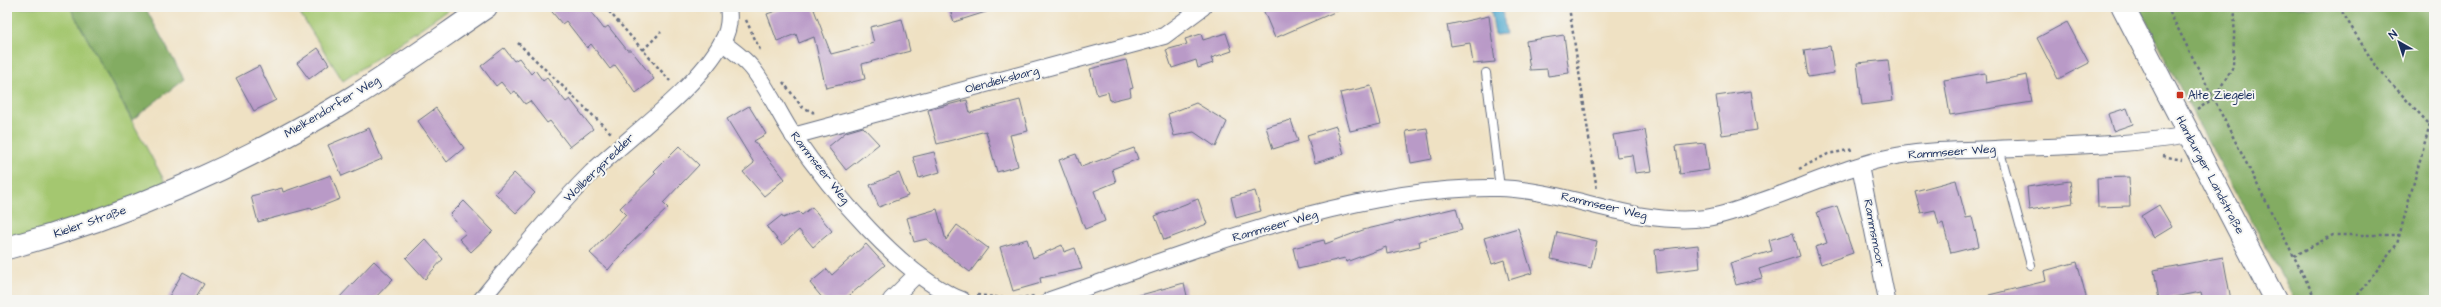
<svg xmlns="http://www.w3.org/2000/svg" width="2441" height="307" font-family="'Architects Daughter',sans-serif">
  <rect width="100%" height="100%" fill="#f6f6f2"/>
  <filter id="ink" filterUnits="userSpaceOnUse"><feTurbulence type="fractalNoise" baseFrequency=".025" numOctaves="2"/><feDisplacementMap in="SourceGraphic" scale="8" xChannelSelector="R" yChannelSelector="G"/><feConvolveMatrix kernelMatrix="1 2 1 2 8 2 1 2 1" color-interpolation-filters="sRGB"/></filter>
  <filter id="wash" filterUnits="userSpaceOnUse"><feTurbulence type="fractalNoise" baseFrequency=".012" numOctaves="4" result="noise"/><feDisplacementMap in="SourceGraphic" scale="16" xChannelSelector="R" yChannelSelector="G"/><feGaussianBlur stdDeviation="0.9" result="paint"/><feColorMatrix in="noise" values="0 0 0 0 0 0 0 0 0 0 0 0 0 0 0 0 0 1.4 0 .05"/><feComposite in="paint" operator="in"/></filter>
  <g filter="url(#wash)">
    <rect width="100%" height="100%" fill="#efe1c3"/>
    <!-- green -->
    <g fill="#a4c770" stroke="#607b67">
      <polygon points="7,7 70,7 170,191 7,248"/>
      <polygon points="296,7 452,7 343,81"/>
    </g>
    <!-- forest -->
    <g fill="#83ac62" stroke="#4f6e60">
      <polygon points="70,7 145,7 184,79 132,120"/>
      <polygon points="2139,7 2434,7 2434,300 2295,300 2198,123"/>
    </g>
    <!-- water -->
    <polygon fill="#50a9cd" stroke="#366c96" points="1502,9 1506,34 1495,35 1491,11"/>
    <g id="blocks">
      <!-- building -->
      <g fill="#b99ac7">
        <polygon points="548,7 587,7 604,29 608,26 627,50 631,50 654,79 636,93 615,65 610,69 591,44 587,48 566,21 562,24"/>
        <polygon points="787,7 813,7 831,54 874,43 870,27 902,19 910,51 862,64 865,79 826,88 814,37 799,43 796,34 777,41 767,14"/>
        <polygon points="949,7 991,7 992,10 954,22"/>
        <polygon points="1262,7 1346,7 1275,38"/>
        <polygon points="1489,16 1495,62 1473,64 1470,43 1451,46 1447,25"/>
        <polygon points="2067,22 2089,63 2058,79 2037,38"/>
        <polygon points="1226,33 1232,51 1211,58 1213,63 1198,68 1196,60 1172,68 1166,50 1187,44 1185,39 1201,34 1203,40"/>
        <polygon points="1564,35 1569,73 1548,76 1547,69 1530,70 1526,41"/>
        <polygon points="1830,46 1834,73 1808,77 1804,50"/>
        <polygon points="318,48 329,64 309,79 297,63"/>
        <polygon points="504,48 514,61 519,58 531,74 535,70 543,81 547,78 566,102 570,99 593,129 570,147 550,121 547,123 530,101 525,104 515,91 511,94 501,82 496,86 481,66"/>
        <polygon points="1126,60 1133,88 1130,89 1131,96 1110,101 1108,92 1097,95 1090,69"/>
        <polygon points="1888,60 1893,101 1862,105 1857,63"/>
        <polygon points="259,66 276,100 254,111 236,78"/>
        <polygon points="1985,73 1986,83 2027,75 2032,102 1950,115 1944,80"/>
        <polygon points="1371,86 1381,124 1350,131 1340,93"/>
        <polygon points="1751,91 1757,130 1722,135 1716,96"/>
        <polygon points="967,100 970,113 1020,100 1028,131 1010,135 1018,166 997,172 986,131 937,144 928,110"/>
        <polygon points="1196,103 1227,122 1216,147 1194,132 1174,136 1168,114"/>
        <polygon points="749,106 766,134 754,141 785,179 764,196 743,172 754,163 727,119"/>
        <polygon points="436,108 464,148 447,162 418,121"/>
        <polygon points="2127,108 2133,124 2113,131 2108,114"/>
        <polygon points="1291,120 1298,141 1273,149 1266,127"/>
        <polygon points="1336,126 1344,154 1315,163 1307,135"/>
        <polygon points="863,127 879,144 846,170 828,147 846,132"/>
        <polygon points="369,128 382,159 342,176 328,145"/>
        <polygon points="1427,128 1432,159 1411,163 1406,131"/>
        <polygon points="1645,130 1652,171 1635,173 1632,155 1617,157 1613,135"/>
        <polygon points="1705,143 1709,170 1680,174 1676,146"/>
        <polygon points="679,146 699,165 663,203 668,208 630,244 608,270 590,253 626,214 620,208 656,173 654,171"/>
        <polygon points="1134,148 1138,159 1112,169 1116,182 1094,191 1105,221 1085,229 1059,160 1076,154 1081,167"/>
        <polygon points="934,152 940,172 919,178 913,157"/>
        <polygon points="514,173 535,193 516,213 495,193"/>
        <polygon points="899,173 908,196 879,207 870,185"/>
        <polygon points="331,175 340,199 312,210 311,208 258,222 251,196 282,188 283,192"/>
        <polygon points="2129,177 2130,206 2098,207 2097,178"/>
        <polygon points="1956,180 1966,218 1972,217 1979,246 1951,253 1943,223 1939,225 1935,210 1921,213 1915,191"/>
        <polygon points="2070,181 2073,203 2029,210 2027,187"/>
        <polygon points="1255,191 1261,211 1236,218 1231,197"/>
        <polygon points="1198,199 1207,224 1164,240 1155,216"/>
        <polygon points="464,201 493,231 471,252 459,239 466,233 450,215"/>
        <polygon points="2159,205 2172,227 2154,238 2141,216"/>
        <polygon points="1837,206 1853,253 1821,264 1815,247 1827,243 1817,212"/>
        <polygon points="812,207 832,231 813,247 799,230 782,245 767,227 782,215 783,218 799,212 802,215"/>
        <polygon points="1456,208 1462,230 1419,241 1420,246 1387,254 1386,247 1346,262 1345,258 1298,269 1293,248 1324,240 1325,244 1363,230"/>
        <polygon points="937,209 946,240 957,225 988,248 970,272 926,239 914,242 907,218"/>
        <polygon points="1518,228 1532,273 1509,280 1504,260 1492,264 1484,238"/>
        <polygon points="1557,232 1597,241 1591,268 1551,259"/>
        <polygon points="1793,233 1800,256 1759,269 1762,278 1736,285 1730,263 1772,251 1769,240"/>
        <polygon points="425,239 443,259 425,279 406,258"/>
        <polygon points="1027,239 1033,258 1062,245 1064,252 1075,248 1082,269 1040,278 1041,283 1013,291 1000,247"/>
        <polygon points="866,244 885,265 844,300 824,300 810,283 827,269 832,275"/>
        <polygon points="1698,245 1700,268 1657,273 1655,250"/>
        <polygon points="2223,257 2231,300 2203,300 2201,292 2159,300 2154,270"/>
        <polygon points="374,261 393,279 373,300 337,300"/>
        <polygon points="2077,262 2087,300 1990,300 1989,295 2046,281 2044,271"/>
        <polygon points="183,272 204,284 194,300 167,300"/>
        <polygon points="1184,283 1188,300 1138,300 1137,296"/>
      </g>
    </g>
  </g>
  <g filter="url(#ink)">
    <use href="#blocks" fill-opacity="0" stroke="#656d81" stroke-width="1"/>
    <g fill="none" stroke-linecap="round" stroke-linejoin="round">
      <defs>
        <g id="lane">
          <polyline points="1486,73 1500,188"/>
          <polyline points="1999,148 2031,265"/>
        </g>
        <g id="street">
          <path d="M722,42c10,8 22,16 30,26 16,20 27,46 41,67 35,52 110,143 169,165"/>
          <polyline points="793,136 1164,36 1203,7"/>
          <polyline points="1860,166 1887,300"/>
          <path d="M481,300c36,-44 71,-88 111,-128 38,-36 106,-85 130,-130 6,-10 8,-23 6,-35"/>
          <polyline points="891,300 917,274"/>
          <path d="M1050,300c138,-47 301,-115 448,-112 71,2 136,39 208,30 19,-3 38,-10 56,-17 44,-15 88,-36 134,-45 33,-6 66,-6 99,-7 65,-3 130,-3 194,-14"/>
        </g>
        <g id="secondary">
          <polyline points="2123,7 2275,300"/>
          <path d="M7,248c120,-32 240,-85 346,-151 45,-28 89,-60 133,-90"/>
        </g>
      </defs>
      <!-- lane casing -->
      <use href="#lane" stroke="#656d81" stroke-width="10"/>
      <!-- street casing -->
      <use href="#street" stroke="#656d81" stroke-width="18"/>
      <!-- secondary casing -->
      <use href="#secondary" stroke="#656d81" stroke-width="24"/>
      <!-- path -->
      <g stroke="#656d81" stroke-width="2.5" stroke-dasharray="3 3" stroke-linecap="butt">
        <polyline points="605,7 670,81"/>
        <polyline points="1569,7 1597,190"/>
        <polyline points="2167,7 2316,300"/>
        <polyline points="2339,7 2376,67 2430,125"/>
        <polyline points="746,20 761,52"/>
        <polyline points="518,43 612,134"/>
        <polyline points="643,50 661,32"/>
        <polyline points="783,82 802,107 813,112 813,115"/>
        <polyline points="2197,110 2214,98 2233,67 2235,7"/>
        <polyline points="2163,156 2182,160"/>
        <polyline points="1799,169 1828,154 1854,149"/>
        <polyline points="2294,256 2333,235 2400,235"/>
        <polyline points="977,295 1011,299 1036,296"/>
        <polyline points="2354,300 2397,244 2434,109"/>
      </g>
      <!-- lane -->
      <use href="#lane" stroke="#fff" stroke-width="8"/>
      <!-- street -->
      <use href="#street" stroke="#fff" stroke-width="16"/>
      <!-- secondary -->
      <use href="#secondary" stroke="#fff" stroke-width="22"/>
    </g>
  </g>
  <!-- markers -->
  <rect fill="#c8321e" stroke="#f6f6f2" stroke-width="1.5" x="2176" y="91" width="8" height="8" rx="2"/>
  <g text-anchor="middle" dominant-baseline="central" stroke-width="4" stroke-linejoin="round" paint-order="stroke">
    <!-- street labels -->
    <g font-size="12" fill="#1b2f5e" stroke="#f6f6f2">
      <text transform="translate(1002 80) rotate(-15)">Olendieksbarg</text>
      <text transform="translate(332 107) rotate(-31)">Mielkendorfer Weg</text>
      <text transform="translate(1952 152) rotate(-4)">Rammseer Weg</text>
      <text transform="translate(599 168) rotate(-44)">Wollbergsredder</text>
      <text transform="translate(820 168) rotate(52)">Rammseer Weg</text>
      <text transform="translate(2210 175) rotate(62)">Hamburger Landstraße</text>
      <text transform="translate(1604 206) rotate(13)">Rammseer Weg</text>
      <text transform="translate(90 222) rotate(-19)">Kieler Straße</text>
      <text transform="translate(1275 226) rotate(-16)">Rammseer Weg</text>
      <text transform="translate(1874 233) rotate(79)">Rammsmoor</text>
    </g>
    <!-- poi labels -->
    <g font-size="12" fill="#1b2f5e" stroke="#f6f6f2" text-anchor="start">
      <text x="2188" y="95">Alte Ziegelei</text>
    </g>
  </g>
  <!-- margin -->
  <rect width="2441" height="307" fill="none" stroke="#f6f6f2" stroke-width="24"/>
  <!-- north arrow -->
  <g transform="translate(2399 42) rotate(321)" stroke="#f6f6f2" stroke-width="3" paint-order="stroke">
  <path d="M0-3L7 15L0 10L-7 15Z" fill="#1b2f5e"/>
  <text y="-6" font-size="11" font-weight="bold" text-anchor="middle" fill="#1b2f5e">N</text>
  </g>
</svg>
